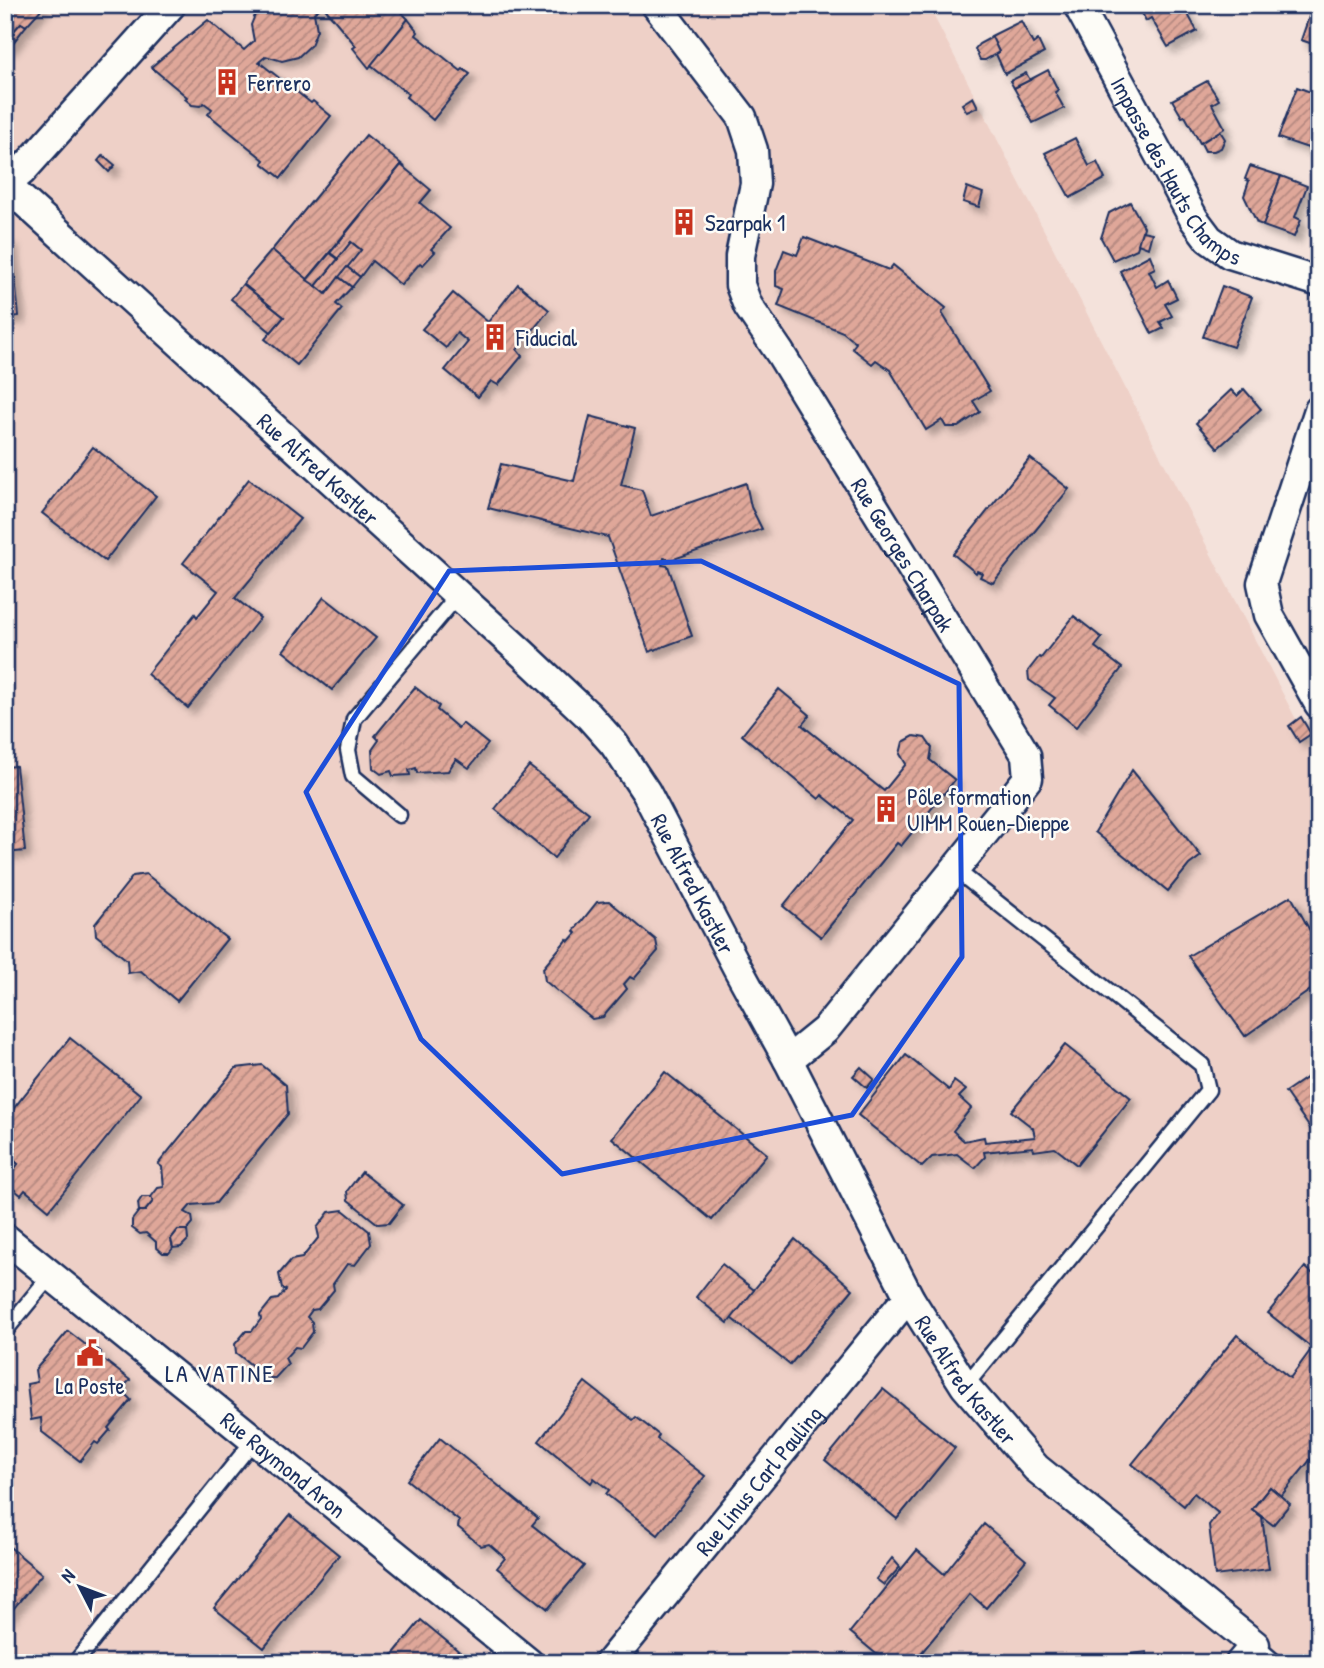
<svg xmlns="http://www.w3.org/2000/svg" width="1324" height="1668" font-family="'Patrick Hand',sans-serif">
  <defs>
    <pattern id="building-hatch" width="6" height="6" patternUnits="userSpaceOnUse" patternTransform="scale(1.75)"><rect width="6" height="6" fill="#dfa799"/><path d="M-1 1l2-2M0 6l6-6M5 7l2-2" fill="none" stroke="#b48880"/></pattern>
    <filter id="shadow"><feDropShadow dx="6" dy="6" stdDeviation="3.5" flood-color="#0004"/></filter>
  </defs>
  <rect width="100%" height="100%" fill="#f4e2db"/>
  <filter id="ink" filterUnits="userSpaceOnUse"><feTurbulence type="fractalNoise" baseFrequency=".0143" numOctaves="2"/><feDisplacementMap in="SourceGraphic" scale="14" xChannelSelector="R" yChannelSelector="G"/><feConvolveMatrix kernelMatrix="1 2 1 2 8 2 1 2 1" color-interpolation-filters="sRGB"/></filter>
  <g filter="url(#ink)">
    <!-- built -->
    <polygon fill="#eed0c7" points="5,5 928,5 1319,764 1319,1663 5,1663"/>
    <!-- building -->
    <g fill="url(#building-hatch)" stroke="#1b2f5e" stroke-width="2" filter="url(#shadow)">
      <polygon points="5,5 45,5 26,26 21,23 5,41"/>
      <polygon points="262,5 392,5 396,11 399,9 408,19 369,68 353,48 356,46 323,6 314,13 317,30 311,45 298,57 282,61 266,56 259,62 311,103 313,101 331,116 281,178 262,163 264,160 208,114 212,109 204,103 200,106 192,105 185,99 187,97 151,67 208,20 244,50 254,41 251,25 257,10"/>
      <polygon points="1138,5 1183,5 1197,31 1168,47 1151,18 1146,21"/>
      <polygon points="1313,5 1319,5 1319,46 1301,40"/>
      <polygon points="408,19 418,32 416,35 461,71 463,69 470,74 433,120 406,97 408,94 371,65"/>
      <polygon points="1021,21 1033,44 1038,40 1044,53 1005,74 996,54 999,52 991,36"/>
      <polygon points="21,23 26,26 9,48 5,49 5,41"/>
      <polygon points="992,37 999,52 985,60 980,60 975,49 979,44"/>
      <polygon points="1048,70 1058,90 1055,92 1064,108 1033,123 1014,88"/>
      <polygon points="1026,73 1030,80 1014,88 1010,81"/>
      <polygon points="1207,81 1219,100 1212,104 1225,128 1200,143 1185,116 1182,117 1172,100"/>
      <polygon points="1297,87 1319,95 1319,118 1308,148 1278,138"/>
      <polygon points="973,97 978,107 967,112 962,104"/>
      <polygon points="1220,131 1225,139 1221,148 1214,151 1205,151 1201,143"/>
      <polygon points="366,135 405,167 401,165 307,280 272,250"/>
      <polygon points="1075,138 1089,166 1097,162 1105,179 1070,198 1045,153"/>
      <polygon points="103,155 115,165 109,172 98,161"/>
      <polygon points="401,165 431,190 420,203 450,228 431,249 435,252 423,265 420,263 401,285 372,261 360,277 347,267 361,250 351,242 338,259 330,253"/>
      <polygon points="1250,166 1281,176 1263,225 1257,223 1244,196 1249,181 1245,179"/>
      <polygon points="1281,176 1307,186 1295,217 1301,220 1294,237 1263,226"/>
      <polygon points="967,187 983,193 979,207 963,202"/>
      <polygon points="1130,202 1144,227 1137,249 1113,260 1101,238 1109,213"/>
      <polygon points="1142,231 1152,233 1148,248 1138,244"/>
      <polygon points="804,237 889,270 893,265 946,308 942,313 990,391 973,401 980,412 958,427 946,427 942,420 926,430 890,370 876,360 872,364 852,348 856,343 843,332 778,306 784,289 776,286 776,271 784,250 797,255"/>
      <polygon points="5,240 11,240 19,316 5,318"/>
      <polygon points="351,242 361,250 326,294 316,286"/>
      <polygon points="272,250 326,294 339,277 352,287 336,304 342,309 297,365 265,339 284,317 243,284"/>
      <polygon points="330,253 338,259 316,286 307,280"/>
      <polygon points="1150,255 1155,268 1149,271 1157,287 1168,280 1177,298 1165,304 1172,316 1160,322 1164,328 1152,334 1120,271"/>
      <polygon points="347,267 360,277 352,287 339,277"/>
      <polygon points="243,284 284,317 271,332 231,299"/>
      <polygon points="518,284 549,310 517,350 522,356 498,385 491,381 478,397 445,370 468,342 457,333 446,348 422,329 453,293 488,322"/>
      <polygon points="1222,286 1252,297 1233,347 1203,337"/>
      <polygon points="1244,389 1261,409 1218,448 1196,423 1231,390 1237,396"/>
      <polygon points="590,416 635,428 621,485 642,490 651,516 746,483 751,507 762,529 671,560 664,558 662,565 668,566 692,636 649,652 608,537 488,508 501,464 574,481"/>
      <polygon points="93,447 156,496 105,561 42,513"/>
      <polygon points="1030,458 1069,489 993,583 980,577 982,573 977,571 976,573 953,554"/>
      <polygon points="249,479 300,519 235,598 260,618 188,708 147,674 195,614 197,617 218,591 183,563"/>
      <polygon points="324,597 376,638 332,690 283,651"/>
      <polygon points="1074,616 1102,638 1095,647 1122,668 1076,727 1049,705 1055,698 1029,680 1028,671 1039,657 1041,658"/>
      <polygon points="415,687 439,706 437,710 458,728 462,723 488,744 469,768 456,759 448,771 417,773 416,768 409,770 410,775 393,776 391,771 381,774 373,768 372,750 379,740 375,736"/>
      <polygon points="779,689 810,715 802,725 884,791 906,764 900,754 903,742 914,736 925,738 932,748 930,760 955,780 901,846 897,843 821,937 783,906 853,820 822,795 819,799 742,735"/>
      <polygon points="1301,717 1311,734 1299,742 1289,726"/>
      <polygon points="16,766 25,851 5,853 5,767"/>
      <polygon points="529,766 589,813 554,858 495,809"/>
      <polygon points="1132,770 1201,856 1189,865 1168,891 1095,832"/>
      <polygon points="146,874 227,939 177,1001 141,971 128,973 127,960 96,935 95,924 133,876"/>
      <polygon points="1291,896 1319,947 1319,984 1245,1036 1188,956"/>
      <polygon points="609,901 656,940 658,951 634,979 630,977 624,984 627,989 603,1017 592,1019 545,981 543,968 567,939 569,941 576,933 574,931 597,902"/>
      <polygon points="70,1038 141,1095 49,1210 25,1190 21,1195 5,1182 18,1164 5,1153 5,1119"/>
      <polygon points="1065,1045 1131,1098 1077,1165 1055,1148 1034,1151 1033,1147 984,1152 985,1157 975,1168 957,1154 932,1157 922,1167 858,1115 906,1055 949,1090 954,1081 966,1090 959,1097 971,1108 953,1131 964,1141 984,1137 985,1142 1035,1137 1033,1128 1011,1111"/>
      <polygon points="262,1065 286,1085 288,1114 216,1203 191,1205 185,1212 192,1216 193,1223 187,1230 178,1230 171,1239 173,1248 169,1253 163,1253 156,1247 156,1242 146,1233 140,1234 132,1228 132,1220 139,1211 145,1211 150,1205 153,1201 151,1197 158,1188 164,1187 162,1167 158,1164 236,1068"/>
      <polygon points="861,1067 874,1079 867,1088 853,1076"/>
      <polygon points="1319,1069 1319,1141 1285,1092"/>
      <polygon points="665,1072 767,1154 712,1220 612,1138"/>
      <polygon points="5,1153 18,1164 5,1181"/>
      <polygon points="362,1172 403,1205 389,1223 378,1224 348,1200 347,1191"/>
      <polygon points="142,1197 151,1197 153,1201 145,1211 139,1211 138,1203"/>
      <polygon points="343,1210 369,1231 371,1244 355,1265 347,1264 333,1284 334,1290 318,1309 312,1310 307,1317 312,1322 313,1332 301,1348 295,1347 285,1358 288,1364 275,1378 268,1378 236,1353 235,1344 246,1331 252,1331 261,1319 260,1315 272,1300 278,1299 286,1290 282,1288 279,1274 291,1260 302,1258 319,1237 317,1228 329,1212"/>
      <polygon points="178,1230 187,1230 188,1240 181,1247 173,1248 171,1239"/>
      <polygon points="795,1239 853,1289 790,1365 731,1318"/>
      <polygon points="722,1264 754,1290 728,1323 696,1297"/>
      <polygon points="1305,1267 1319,1279 1319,1358 1310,1351 1312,1348 1268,1313"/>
      <polygon points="68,1331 86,1345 89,1342 101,1352 99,1356 130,1380 124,1386 126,1395 131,1400 108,1428 110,1430 98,1444 95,1442 80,1461 42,1432 41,1418 31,1420 27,1384 37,1382 35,1370"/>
      <polygon points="1237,1335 1290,1378 1310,1351 1319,1358 1319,1449 1281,1496 1270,1487 1252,1509 1262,1517 1269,1569 1215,1576 1209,1525 1218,1513 1194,1493 1184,1506 1132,1464"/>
      <polygon points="585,1382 633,1420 636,1417 659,1435 657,1439 705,1476 658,1535 606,1494 609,1490 594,1478 591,1483 539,1441"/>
      <polygon points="883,1389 955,1448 897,1519 825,1460"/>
      <polygon points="440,1438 538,1518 532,1525 584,1566 548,1609 497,1568 505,1558 489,1544 481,1546 458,1527 459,1521 407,1480"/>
      <polygon points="1270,1487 1290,1504 1273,1525 1252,1509"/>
      <polygon points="290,1515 339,1555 264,1648 214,1608"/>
      <polygon points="984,1524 1026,1560 986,1608 970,1594 913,1663 887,1663 850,1632 917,1550 944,1574"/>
      <polygon points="5,1543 42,1574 5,1619"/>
      <polygon points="892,1558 900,1567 884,1585 876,1579"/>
      <polygon points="421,1620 473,1663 386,1663"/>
      <polygon points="1147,1652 1148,1663 1077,1663 1076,1660"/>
    </g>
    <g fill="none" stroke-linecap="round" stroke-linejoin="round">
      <defs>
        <g id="service">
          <polyline points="399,815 353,776 348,750 354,719 458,595"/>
          <polyline points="956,870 1202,1065 1208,1090 965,1386"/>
          <polyline points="5,1331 51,1275"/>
          <polyline points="1255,1645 1276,1663"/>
          <polyline points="75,1663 254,1440"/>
        </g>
        <g id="minor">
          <path id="s1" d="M656,5l86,112 11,33 2,34 -15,72v29l8,21 32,47 246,402 2,23 -22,28 -181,224 -37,30"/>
          <path id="s2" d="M1078,5l116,214 15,20 21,15 89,28"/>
          <polyline points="5,185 22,171 171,5"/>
          <path id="s3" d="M6,185l516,468 67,63 25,28 32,48 91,175 51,93 122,239 55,87 71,82 219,177 -15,18"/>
          <polyline points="1319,410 1262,583 1269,615 1319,704"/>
          <path id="s4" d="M5,1238l524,425"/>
          <path id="s5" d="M609,1663l290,-355 11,-9"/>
        </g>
      </defs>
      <!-- service casing -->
      <use href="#service" stroke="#1b2f5e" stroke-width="19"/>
      <!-- minor casing -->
      <use href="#minor" stroke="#1b2f5e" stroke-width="33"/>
      <!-- service -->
      <use href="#service" stroke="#fdfcf7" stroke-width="14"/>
      <!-- minor -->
      <use href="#minor" stroke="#fdfcf7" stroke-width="28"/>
    </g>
  </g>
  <!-- marked area -->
  <path fill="none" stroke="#1d4ed8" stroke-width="5" stroke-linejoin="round" d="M701,561l258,123 3,273 -110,158 -290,59 -141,-135 -115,-247 143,-221z"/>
  <!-- icons -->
  <defs>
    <symbol id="building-bare" viewBox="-9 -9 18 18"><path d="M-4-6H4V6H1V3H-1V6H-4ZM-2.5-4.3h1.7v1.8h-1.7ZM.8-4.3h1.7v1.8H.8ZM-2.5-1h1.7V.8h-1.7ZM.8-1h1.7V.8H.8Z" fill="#c8321e" stroke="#fdfcf7" stroke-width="2.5" paint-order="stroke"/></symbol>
    <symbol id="civic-bare" viewBox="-9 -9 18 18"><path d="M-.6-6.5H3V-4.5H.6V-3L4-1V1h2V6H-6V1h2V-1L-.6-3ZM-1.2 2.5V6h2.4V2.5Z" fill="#c8321e" stroke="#fdfcf7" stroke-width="2.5" paint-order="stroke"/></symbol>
  </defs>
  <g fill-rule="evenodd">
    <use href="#building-bare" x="208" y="63" width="38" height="38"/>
    <use href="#building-bare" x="665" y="203" width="38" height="38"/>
    <use href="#building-bare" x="476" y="318" width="38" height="38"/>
    <use href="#building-bare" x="867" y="790" width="38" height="38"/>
    <use href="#civic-bare" x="71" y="1334" width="38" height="38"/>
  </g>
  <g text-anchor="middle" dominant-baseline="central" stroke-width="5" stroke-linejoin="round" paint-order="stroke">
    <!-- poi labels -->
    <g font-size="23" fill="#1b2f5e" stroke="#fdfcf7" text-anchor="start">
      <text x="248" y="82">Ferrero</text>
      <text x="705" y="222">Szarpak 1</text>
      <text x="516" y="337">Fiducial</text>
      <text x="907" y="796">Pôle formation<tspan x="907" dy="26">UIMM Rouen-Dieppe</tspan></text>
      <text x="90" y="1385" text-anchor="middle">La Poste</text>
    </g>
    <!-- street labels -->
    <g font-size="23" fill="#1b2f5e" stroke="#fdfcf7">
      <text stroke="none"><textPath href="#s2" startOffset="194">Impasse des Hauts Champs</textPath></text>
      <text stroke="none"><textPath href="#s3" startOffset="422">Rue Alfred Kastler</textPath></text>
      <text stroke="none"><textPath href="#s1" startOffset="628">Rue Georges Charpak</textPath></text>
      <text stroke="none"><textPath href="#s3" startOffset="987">Rue Alfred Kastler</textPath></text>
      <text stroke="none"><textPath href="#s3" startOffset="1554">Rue Alfred Kastler</textPath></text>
      <text stroke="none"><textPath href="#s4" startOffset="359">Rue Raymond Aron</textPath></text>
      <text stroke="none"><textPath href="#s5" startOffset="236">Rue Linus Carl Pauling</textPath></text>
    </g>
    <!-- neighbourhood labels -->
    <g font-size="24" letter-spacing="2" fill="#1b2f5e" stroke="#fdfcf7">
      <text x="220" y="1373">LA VATINE</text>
    </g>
  </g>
  <!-- margin -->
  <rect width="1324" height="1668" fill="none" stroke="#fdfcf7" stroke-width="28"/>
  <rect x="14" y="14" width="1296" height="1640" fill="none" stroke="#1b2f5e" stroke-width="2.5" filter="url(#ink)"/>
  <!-- north arrow -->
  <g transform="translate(80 1587) rotate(312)" stroke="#fdfcf7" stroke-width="5" paint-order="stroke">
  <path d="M0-5L12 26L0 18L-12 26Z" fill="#1b2f5e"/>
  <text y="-10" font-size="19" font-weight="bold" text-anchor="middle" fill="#1b2f5e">N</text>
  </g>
</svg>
